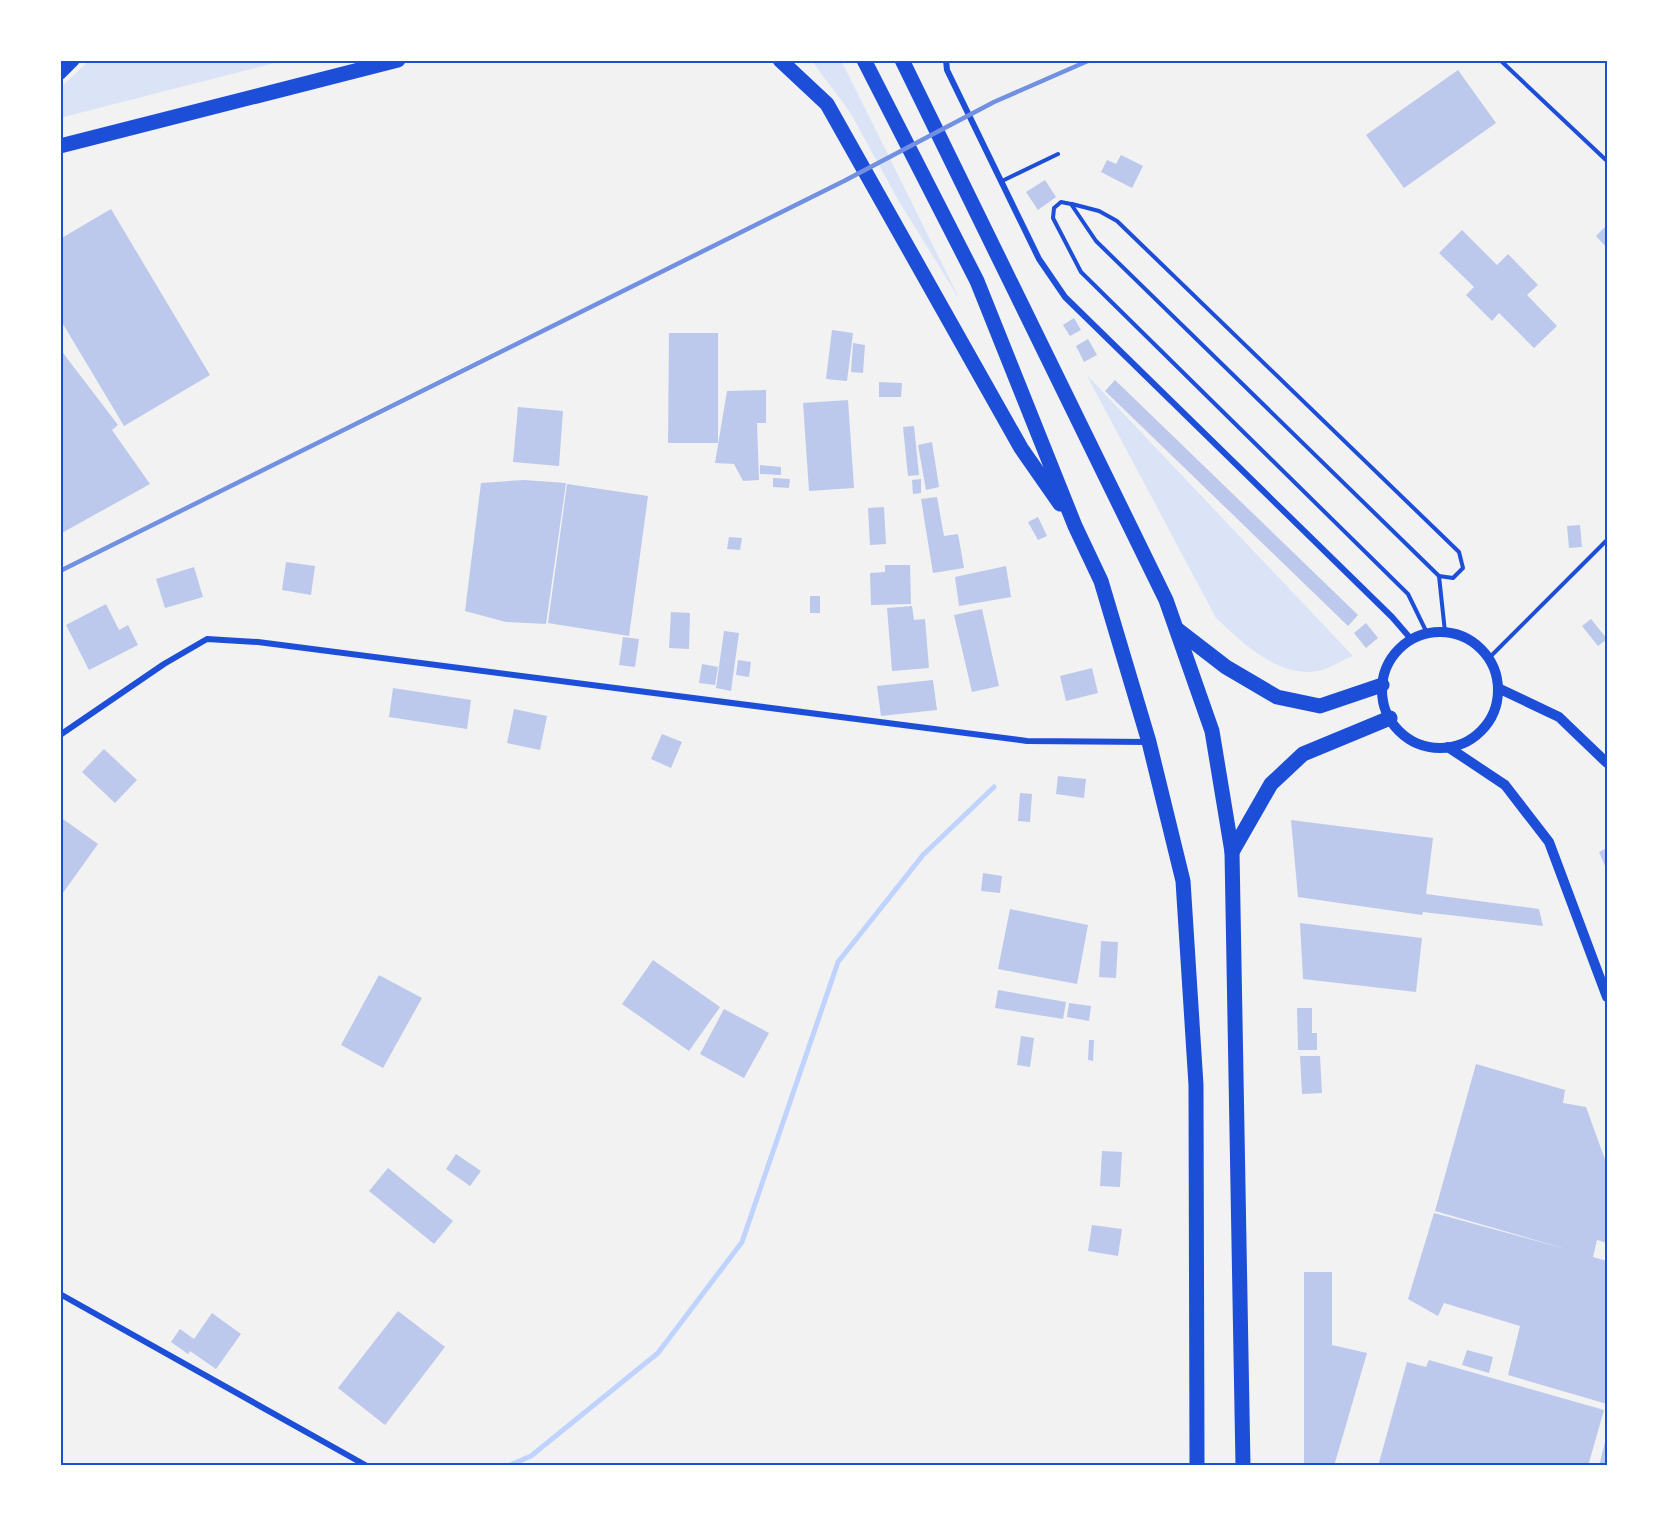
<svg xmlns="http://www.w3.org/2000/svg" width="1667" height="1526" font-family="Rubik,sans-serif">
  <rect width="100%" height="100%" fill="#f2f2f2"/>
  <!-- green -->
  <g fill="#dbe4f7">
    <polygon points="90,60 286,60 60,118 60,88"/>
    <polygon points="811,60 841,60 960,300 897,198 850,112"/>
    <path d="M1086,374l267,282c-11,4 -24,13 -35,15 -41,7 -76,-29 -102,-53z"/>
  </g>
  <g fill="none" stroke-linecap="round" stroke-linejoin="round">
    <!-- stream -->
    <polyline stroke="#bfd3fe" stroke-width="5" points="508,1466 531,1456 658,1353 742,1242 838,962 923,855 994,787"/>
  </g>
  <!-- building -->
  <g fill="#bdc9ec">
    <polygon points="1458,70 1496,123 1404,188 1366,135"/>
    <polygon points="1121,155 1143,166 1132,188 1101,172 1107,160 1116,164"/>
    <polygon points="1045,180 1056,197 1038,210 1026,192"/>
    <polygon points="111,209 210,375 124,426 60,319 60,239"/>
    <polygon points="1607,225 1607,248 1596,236"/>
    <polygon points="1462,230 1497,265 1508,254 1538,285 1527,295 1557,326 1534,348 1499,313 1492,321 1466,295 1474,287 1439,253"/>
    <polygon points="1074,318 1081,330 1070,336 1063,325"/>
    <polygon points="832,330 853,333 847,381 826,379"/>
    <polygon points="669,333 718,333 718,443 668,443"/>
    <polygon points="1088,339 1097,355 1084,362 1076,346"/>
    <polygon points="853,343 865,345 863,373 851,372"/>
    <polygon points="60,349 118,425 112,430 150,484 60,534"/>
    <polygon points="1115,380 1358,615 1348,626 1105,391"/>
    <polygon points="879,382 902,383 901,397 879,397"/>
    <polygon points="766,390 766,423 757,423 759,480 743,481 734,464 715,463 727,391"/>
    <polygon points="848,400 854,488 809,491 803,403"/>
    <polygon points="518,407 563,411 559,466 513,462"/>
    <polygon points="914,426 919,475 908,476 903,427"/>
    <polygon points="932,442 939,487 926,490 918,445"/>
    <polygon points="760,465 781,467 781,475 760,474"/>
    <polygon points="773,478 790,479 789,488 773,487"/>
    <polygon points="921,479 921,493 913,494 912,480"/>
    <polygon points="524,480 566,483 546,624 506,622 465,611 481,483"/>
    <polygon points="567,484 648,496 629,636 548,623"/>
    <polygon points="937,497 944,536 958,534 964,568 933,573 921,499"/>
    <polygon points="884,507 886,544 870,545 868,508"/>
    <polygon points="1038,517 1047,536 1038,540 1028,522"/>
    <polygon points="1580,525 1582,547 1569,548 1567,526"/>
    <polygon points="729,537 742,538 740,550 727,549"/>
    <polygon points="286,562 315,566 311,595 282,590"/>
    <polygon points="885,565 910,565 911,604 871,605 870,573 885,572"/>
    <polygon points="1006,566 1011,597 959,606 955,577"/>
    <polygon points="194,567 203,597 165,608 156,579"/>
    <rect x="810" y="596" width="10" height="17"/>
    <polygon points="106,604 119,630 128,625 138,645 89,670 66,625"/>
    <polygon points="912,606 914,620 925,619 929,668 892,671 887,608"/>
    <polygon points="982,609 999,686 972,692 954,615"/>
    <polygon points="671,612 690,613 689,649 669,648"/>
    <polygon points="1591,619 1607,639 1598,646 1582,626"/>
    <polygon points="1366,623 1378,638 1366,648 1354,633"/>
    <polygon points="724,631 739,633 731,691 716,688"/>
    <polygon points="623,637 639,639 635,667 619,665"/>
    <polygon points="738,660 751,662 749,677 736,675"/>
    <polygon points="702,664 718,667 715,685 699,683"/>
    <polygon points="1092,668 1098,693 1066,701 1060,676"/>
    <polygon points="933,680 937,710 881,716 877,686"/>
    <polygon points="393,688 471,700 467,729 389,717"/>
    <polygon points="514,709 547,716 540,750 507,743"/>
    <polygon points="662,734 682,742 671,768 651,759"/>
    <polygon points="104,749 137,780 115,803 82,772"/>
    <polygon points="1058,776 1086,779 1084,798 1056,794"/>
    <polygon points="1020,793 1032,794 1030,822 1018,821"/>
    <polygon points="60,817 98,844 60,897"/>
    <polygon points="1291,820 1433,838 1426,894 1539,909 1543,926 1423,912 1422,915 1298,897"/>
    <polygon points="1607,848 1607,865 1605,866 1599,852"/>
    <polygon points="983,873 1002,876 1000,893 981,891"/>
    <polygon points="1010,909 1088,925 1077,984 998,969"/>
    <polygon points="1300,923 1422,938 1416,992 1303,979"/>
    <polygon points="1101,941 1118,942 1116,978 1099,977"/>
    <polygon points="653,960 720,1007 689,1051 622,1004"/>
    <polygon points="379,975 422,998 383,1068 341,1045"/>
    <polygon points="998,990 1066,1002 1063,1019 995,1008"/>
    <polygon points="1069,1003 1091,1006 1089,1021 1067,1017"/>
    <polygon points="1297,1008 1312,1008 1312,1033 1317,1033 1317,1050 1298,1050"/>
    <polygon points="724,1009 769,1033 744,1078 700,1054"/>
    <polygon points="1021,1036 1034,1038 1030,1067 1017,1065"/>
    <polygon points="1089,1040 1094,1040 1093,1061 1088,1060"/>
    <polygon points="1300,1056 1320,1056 1322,1093 1302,1094"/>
    <polygon points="1476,1064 1565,1090 1563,1103 1586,1107 1607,1165 1607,1243 1597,1240 1593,1257 1607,1261 1607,1404 1508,1375 1520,1326 1444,1303 1438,1316 1408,1299 1434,1213 1570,1250 1435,1211"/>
    <polygon points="1102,1151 1122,1152 1120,1187 1100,1186"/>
    <polygon points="456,1154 481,1171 470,1186 446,1169"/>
    <polygon points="388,1168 453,1221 434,1244 369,1191"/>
    <polygon points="1092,1225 1122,1229 1118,1256 1088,1251"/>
    <polygon points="1304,1272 1332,1272 1332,1345 1367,1353 1334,1466 1304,1466"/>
    <polygon points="398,1311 445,1347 385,1425 338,1388"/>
    <polygon points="212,1313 241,1334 216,1369 190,1351 188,1354 171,1342 180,1329 194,1339"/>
    <polygon points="1467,1350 1493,1357 1489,1373 1462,1365"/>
    <polygon points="1429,1360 1604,1410 1588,1466 1378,1466 1407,1362 1426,1367"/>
    <polygon points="1606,1438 1607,1466 1599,1466"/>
  </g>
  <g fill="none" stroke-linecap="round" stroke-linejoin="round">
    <!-- service -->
    <g stroke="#1d4ed8" stroke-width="4">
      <polyline points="1500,60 1607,161"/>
      <polyline points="1002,181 1058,154"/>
      <polyline points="1072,204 1099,211 1117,221 1459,552 1463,568 1453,578 1439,576"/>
      <polyline points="1427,633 1408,594 1081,272 1053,218 1054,208 1061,202 1071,204 1096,241 1439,576 1445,632"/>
      <polyline points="1489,658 1607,540"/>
    </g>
    <!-- minor -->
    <g stroke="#1d4ed8" stroke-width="6">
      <polyline points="946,60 947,70 1039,259 1065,297 1392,617 1411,639"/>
      <polyline points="60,735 164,664 207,639 258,642 1027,741 1149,742"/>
      <polyline points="60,1294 367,1466"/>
    </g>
    <!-- tertiary -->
    <g stroke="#1d4ed8" stroke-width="10">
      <circle cx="1440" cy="690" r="58"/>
      <polyline points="1498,688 1559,717 1607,763"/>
      <polyline points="1448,747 1505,785 1549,842 1607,997"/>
    </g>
    <!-- primary -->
    <polyline stroke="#1d4ed8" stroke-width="12" points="60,74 74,60"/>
    <!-- motorway -->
    <g stroke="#1d4ed8" stroke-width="15">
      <polyline points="780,60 827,104 1021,448 1060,504"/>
      <polyline points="864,60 977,281 1075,526 1101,581 1149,742 1183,881 1196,1085 1197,1466"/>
      <polyline points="902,60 1166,600 1212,731 1232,852 1243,1466"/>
      <polyline points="60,146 398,60"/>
      <polyline points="1178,630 1226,667 1277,697 1320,706 1382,685"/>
      <polyline points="1232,852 1271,784 1303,754 1390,718"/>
    </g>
    <!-- rail -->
    <polyline stroke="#7290e2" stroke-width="4.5" points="60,571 844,181 994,102 1090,60"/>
  </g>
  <!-- border -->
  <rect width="1667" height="1526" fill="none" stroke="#ffffff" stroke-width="123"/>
  <rect x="62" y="62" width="1544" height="1402" fill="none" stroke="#1d4ed8" stroke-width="2"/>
</svg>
